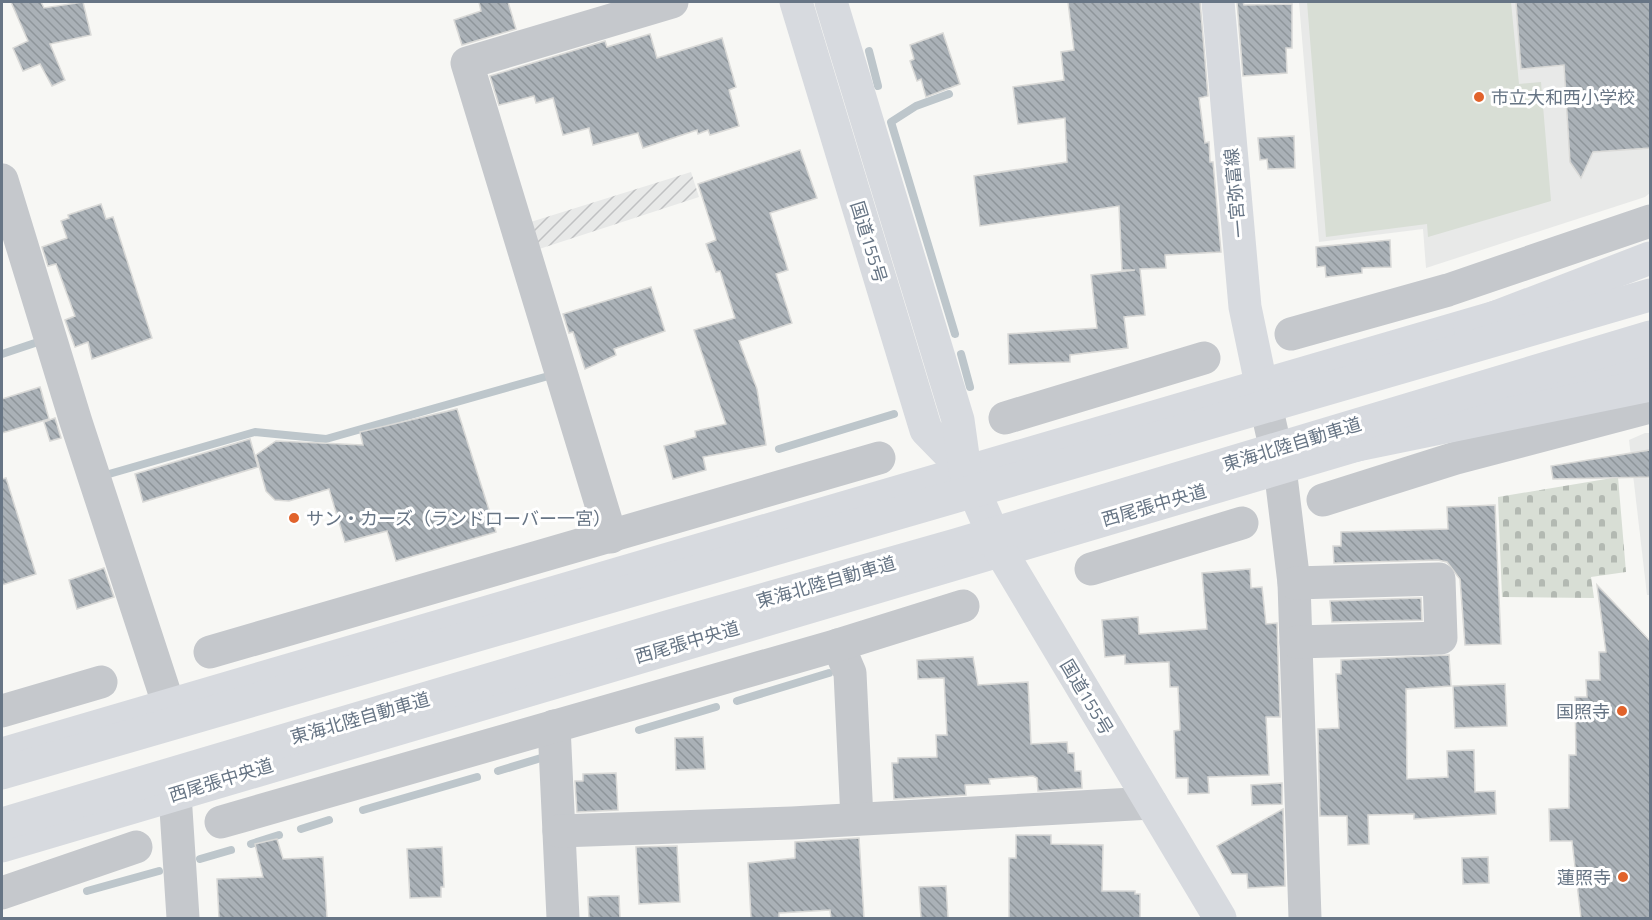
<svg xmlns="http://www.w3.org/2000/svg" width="1652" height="920" font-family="'Titillium Web','Noto Sans JP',sans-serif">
  <defs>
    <pattern id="industrial-furrows" width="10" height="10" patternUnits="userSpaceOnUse" patternTransform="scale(1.5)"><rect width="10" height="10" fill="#e8e9e8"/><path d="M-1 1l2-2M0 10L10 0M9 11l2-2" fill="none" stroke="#c0c1c2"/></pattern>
    <pattern id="cemetery-stones" width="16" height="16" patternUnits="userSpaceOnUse" patternTransform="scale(1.5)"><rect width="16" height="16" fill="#d8ded5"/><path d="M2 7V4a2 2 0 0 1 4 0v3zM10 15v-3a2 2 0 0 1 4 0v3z" fill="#b3b9b2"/></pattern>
    <pattern id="building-back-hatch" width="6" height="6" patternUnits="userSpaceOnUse" patternTransform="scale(1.5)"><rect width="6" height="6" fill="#aab1b7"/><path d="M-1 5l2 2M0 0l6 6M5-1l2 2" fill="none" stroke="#8e959a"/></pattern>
  </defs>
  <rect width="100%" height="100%" fill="#f7f7f4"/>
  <!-- built -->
  <g fill="#e8e9e8">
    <polygon points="1299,2 1650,2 1650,193 1645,197 1426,268 1423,229 1319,242"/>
    <polygon points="1645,433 1650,433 1650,595 1647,595 1629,440"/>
  </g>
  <!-- industrial -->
  <polygon fill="url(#industrial-furrows)" points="691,172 699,197 530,252 521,225"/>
  <!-- cemetery -->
  <polygon fill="url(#cemetery-stones)" points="1618,477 1626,572 1591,577 1594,598 1502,597 1498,497"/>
  <!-- pitch -->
  <polygon fill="#d8ded5" points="1307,2 1511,2 1519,84 1541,82 1551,201 1428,237 1427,224 1326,237"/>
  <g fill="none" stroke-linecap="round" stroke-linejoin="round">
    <!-- stream -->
    <g stroke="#bdc6cb" stroke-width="8">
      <polyline points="869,51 878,86"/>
      <polyline points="949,94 916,106 891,122 955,334"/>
      <polyline points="2,354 41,341"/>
      <polyline points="961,354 970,387"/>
      <polyline points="779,449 894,414"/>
      <polyline points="109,474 255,432 326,439 552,375"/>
      <polyline points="737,701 829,673"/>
      <polyline points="639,730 716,707"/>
      <polyline points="498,771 541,758"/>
      <polyline points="363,810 477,777"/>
      <polyline points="301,829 329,820"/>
      <polyline points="251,844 279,835"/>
      <polyline points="200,859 231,850"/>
      <polyline points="87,891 159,871"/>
    </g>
  </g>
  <!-- building -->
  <g fill="url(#building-back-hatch)" stroke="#d9d9d7" stroke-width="1.5">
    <polygon points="11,2 41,2 44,8 83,2 91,35 50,44 65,80 52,86 40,64 23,71 13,48 28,41"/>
    <polygon points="479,2 508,2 516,29 462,45 454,20 481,11"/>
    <polygon points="1068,2 1200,2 1208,96 1199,98 1205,143 1209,142 1210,162 1213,162 1221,252 1165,255 1166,268 1140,269 1145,315 1124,317 1128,348 1070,355 1070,362 1009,364 1008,334 1097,328 1091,275 1135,270 1122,270 1119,206 980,226 974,176 1067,162 1065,118 1018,124 1013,87 1064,80 1061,52 1074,50"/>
    <polygon points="1237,2 1243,2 1244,5 1292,4 1292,48 1286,48 1287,73 1243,76"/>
    <polygon points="1516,2 1650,2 1650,148 1593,152 1581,178 1570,162 1564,65 1521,69"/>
    <polygon points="943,33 960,84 926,97 921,79 917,81 910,61 914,59 910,45"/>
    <polygon points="650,34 657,58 722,38 736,87 729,90 739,126 710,135 708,130 698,134 697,130 643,148 638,133 593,145 589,128 563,135 553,98 536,103 534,96 499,105 490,76 605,41 607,47"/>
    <polygon points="1294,136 1295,168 1268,169 1267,159 1260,160 1258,138"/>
    <polygon points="800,150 817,198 770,213 788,270 776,274 792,323 739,341 757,389 766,445 703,457 706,470 673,479 664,446 696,437 695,431 726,424 694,330 735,318 720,271 716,272 706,244 716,240 698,184"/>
    <polygon points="101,204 106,219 113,217 152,338 92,359 88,342 75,347 65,320 75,316 56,264 48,266 42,247 67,238 61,221 69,218 68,215"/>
    <polygon points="1390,240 1391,267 1362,268 1362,273 1326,277 1325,266 1317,267 1316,247"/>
    <polygon points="651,287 665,331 614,349 616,355 585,369 573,332 569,333 563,314"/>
    <polygon points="40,387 49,419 2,433 2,399"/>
    <polygon points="457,409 496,532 396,561 387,531 345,542 329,489 289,501 275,500 266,491 256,455 276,441 363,445 360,432"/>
    <polygon points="55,418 61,438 50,441 44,422"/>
    <polygon points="250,439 258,467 143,502 135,474"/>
    <polygon points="1650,450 1650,477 1553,479 1551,466"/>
    <polygon points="6,478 36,574 2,585 2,479"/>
    <polygon points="1495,505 1501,644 1465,645 1460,579 1447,562 1438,560 1334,563 1333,546 1341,546 1341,532 1448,529 1447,507"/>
    <polygon points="104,568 114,597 77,609 69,580"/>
    <polygon points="1250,569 1251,588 1262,587 1266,624 1277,623 1280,717 1266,717 1269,775 1208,777 1209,793 1188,794 1188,778 1176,778 1174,731 1180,730 1178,687 1170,687 1169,662 1125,664 1125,655 1105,657 1102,620 1138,617 1139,634 1207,629 1202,573"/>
    <polygon points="1597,585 1650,641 1650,918 1581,918 1572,841 1550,841 1549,809 1569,808 1569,755 1576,755 1575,697 1587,697 1586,680 1600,680 1599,652 1606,652"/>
    <polygon points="1421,598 1422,620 1332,622 1330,601"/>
    <polygon points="1449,655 1451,686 1406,689 1407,779 1448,777 1447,751 1474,750 1475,792 1495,791 1496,814 1414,819 1414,814 1368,815 1369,844 1348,845 1347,816 1320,816 1318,729 1339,728 1336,674 1341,674 1341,660"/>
    <polygon points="973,657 978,685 1028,682 1031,744 1067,742 1068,753 1074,753 1075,771 1081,771 1082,788 1038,791 1037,778 1033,776 989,779 990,784 965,785 966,795 894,799 892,763 898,763 898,758 937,757 936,735 947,735 944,678 918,679 917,660"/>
    <polygon points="1505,684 1507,726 1455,728 1453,686"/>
    <polygon points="703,737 705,769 676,770 675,738"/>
    <polygon points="616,773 618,810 577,812 575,781 583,781 583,774"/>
    <polygon points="1282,783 1282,804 1252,805 1251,785"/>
    <polygon points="1283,809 1285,886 1248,888 1247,874 1232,874 1217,846"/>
    <polygon points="1016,835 1051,835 1051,844 1103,845 1102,891 1135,891 1135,894 1140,894 1140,918 1009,918 1009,858 1016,858"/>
    <polygon points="859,838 864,918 831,918 830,910 779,913 779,918 751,918 748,863 795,858 795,842"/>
    <polygon points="277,839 283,859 323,857 327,918 219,918 217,879 263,877 255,844"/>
    <polygon points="677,846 680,902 639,904 636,847"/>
    <polygon points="442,847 444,887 441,887 441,897 410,898 407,849"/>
    <polygon points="1488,857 1489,883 1463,884 1462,858"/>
    <polygon points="946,886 948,918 921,918 919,887"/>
    <polygon points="603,896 619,896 620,918 589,918 588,897"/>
  </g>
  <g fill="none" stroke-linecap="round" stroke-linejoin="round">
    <!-- minor -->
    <g stroke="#c5c8cc" stroke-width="33">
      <polyline points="2,180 76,422 169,706"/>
      <polyline points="1291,334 1448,290 1650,221"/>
      <polyline points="1261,384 1280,468 1294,583 1305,918"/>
      <polyline points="1005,418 1204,358"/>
      <polyline points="1323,500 1456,458 1650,407"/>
      <polyline points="611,537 467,63 672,2"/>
      <polyline points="1091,569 1242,523"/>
      <polyline points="1294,583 1439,579 1441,638 1296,642"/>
      <polyline points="838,645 850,673 857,819"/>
      <polyline points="210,652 879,458"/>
      <polyline points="2,711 101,682"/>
      <polyline points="554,726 563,918"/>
      <polyline points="175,794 183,918"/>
      <polyline points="221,822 838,645 963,606"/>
      <polyline points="559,831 792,823 1151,803"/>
      <polyline points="2,893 136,847"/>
    </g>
    <!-- major -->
    <g stroke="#d7dadf" stroke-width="33">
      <polyline points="1218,2 1245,307 1261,384"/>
      <polyline points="1505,402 1650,360"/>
      <polyline points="2,754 1499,316"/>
      <polyline points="2,846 1381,438"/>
    </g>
    <!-- highway -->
    <g stroke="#d7dadf" stroke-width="33">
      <polyline points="796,2 926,430 965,470"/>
      <polyline points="831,2 958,420 965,470 1000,550 1220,918"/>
      <polyline points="1470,327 1650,258"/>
      <polyline points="1352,446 1650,385"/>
      <polyline points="2,773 1650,295"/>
      <polyline points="2,824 670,626 956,545 1650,337"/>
    </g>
  </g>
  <!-- markers -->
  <g fill="#e1632b" stroke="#fff" stroke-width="2">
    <circle cx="1479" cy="97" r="6"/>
    <circle cx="294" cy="518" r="6"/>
    <circle cx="1622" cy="711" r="6"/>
    <circle cx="1623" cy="877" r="6"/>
  </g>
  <g text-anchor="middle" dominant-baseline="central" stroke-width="6" stroke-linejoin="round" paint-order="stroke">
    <!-- poi labels -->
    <g font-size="18" fill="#677585" stroke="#fff" text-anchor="start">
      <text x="1491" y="97">市立大和西小学校</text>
      <text x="306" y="518">サン・カーズ（ランドローバー一宮）</text>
      <text x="1610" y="711" text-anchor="end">国照寺</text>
      <text x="1611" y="877" text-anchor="end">蓮照寺</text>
    </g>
    <!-- street labels -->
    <g font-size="18" fill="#677585" stroke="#fff">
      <text transform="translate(1235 193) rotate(-95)">一宮弥富線</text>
      <text transform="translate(869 242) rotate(73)">国道155号</text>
      <text transform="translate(1292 444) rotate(-17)">東海北陸自動車道</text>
      <text transform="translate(1154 505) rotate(-16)">西尾張中央道</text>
      <text transform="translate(826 582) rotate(-16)">東海北陸自動車道</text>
      <text transform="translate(687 642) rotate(-16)">西尾張中央道</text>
      <text transform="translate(1087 697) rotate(59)">国道155号</text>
      <text transform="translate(360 718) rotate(-16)">東海北陸自動車道</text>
      <text transform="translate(221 780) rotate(-17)">西尾張中央道</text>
    </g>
  </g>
  <!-- border -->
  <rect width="1652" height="920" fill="none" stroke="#677585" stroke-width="6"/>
</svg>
